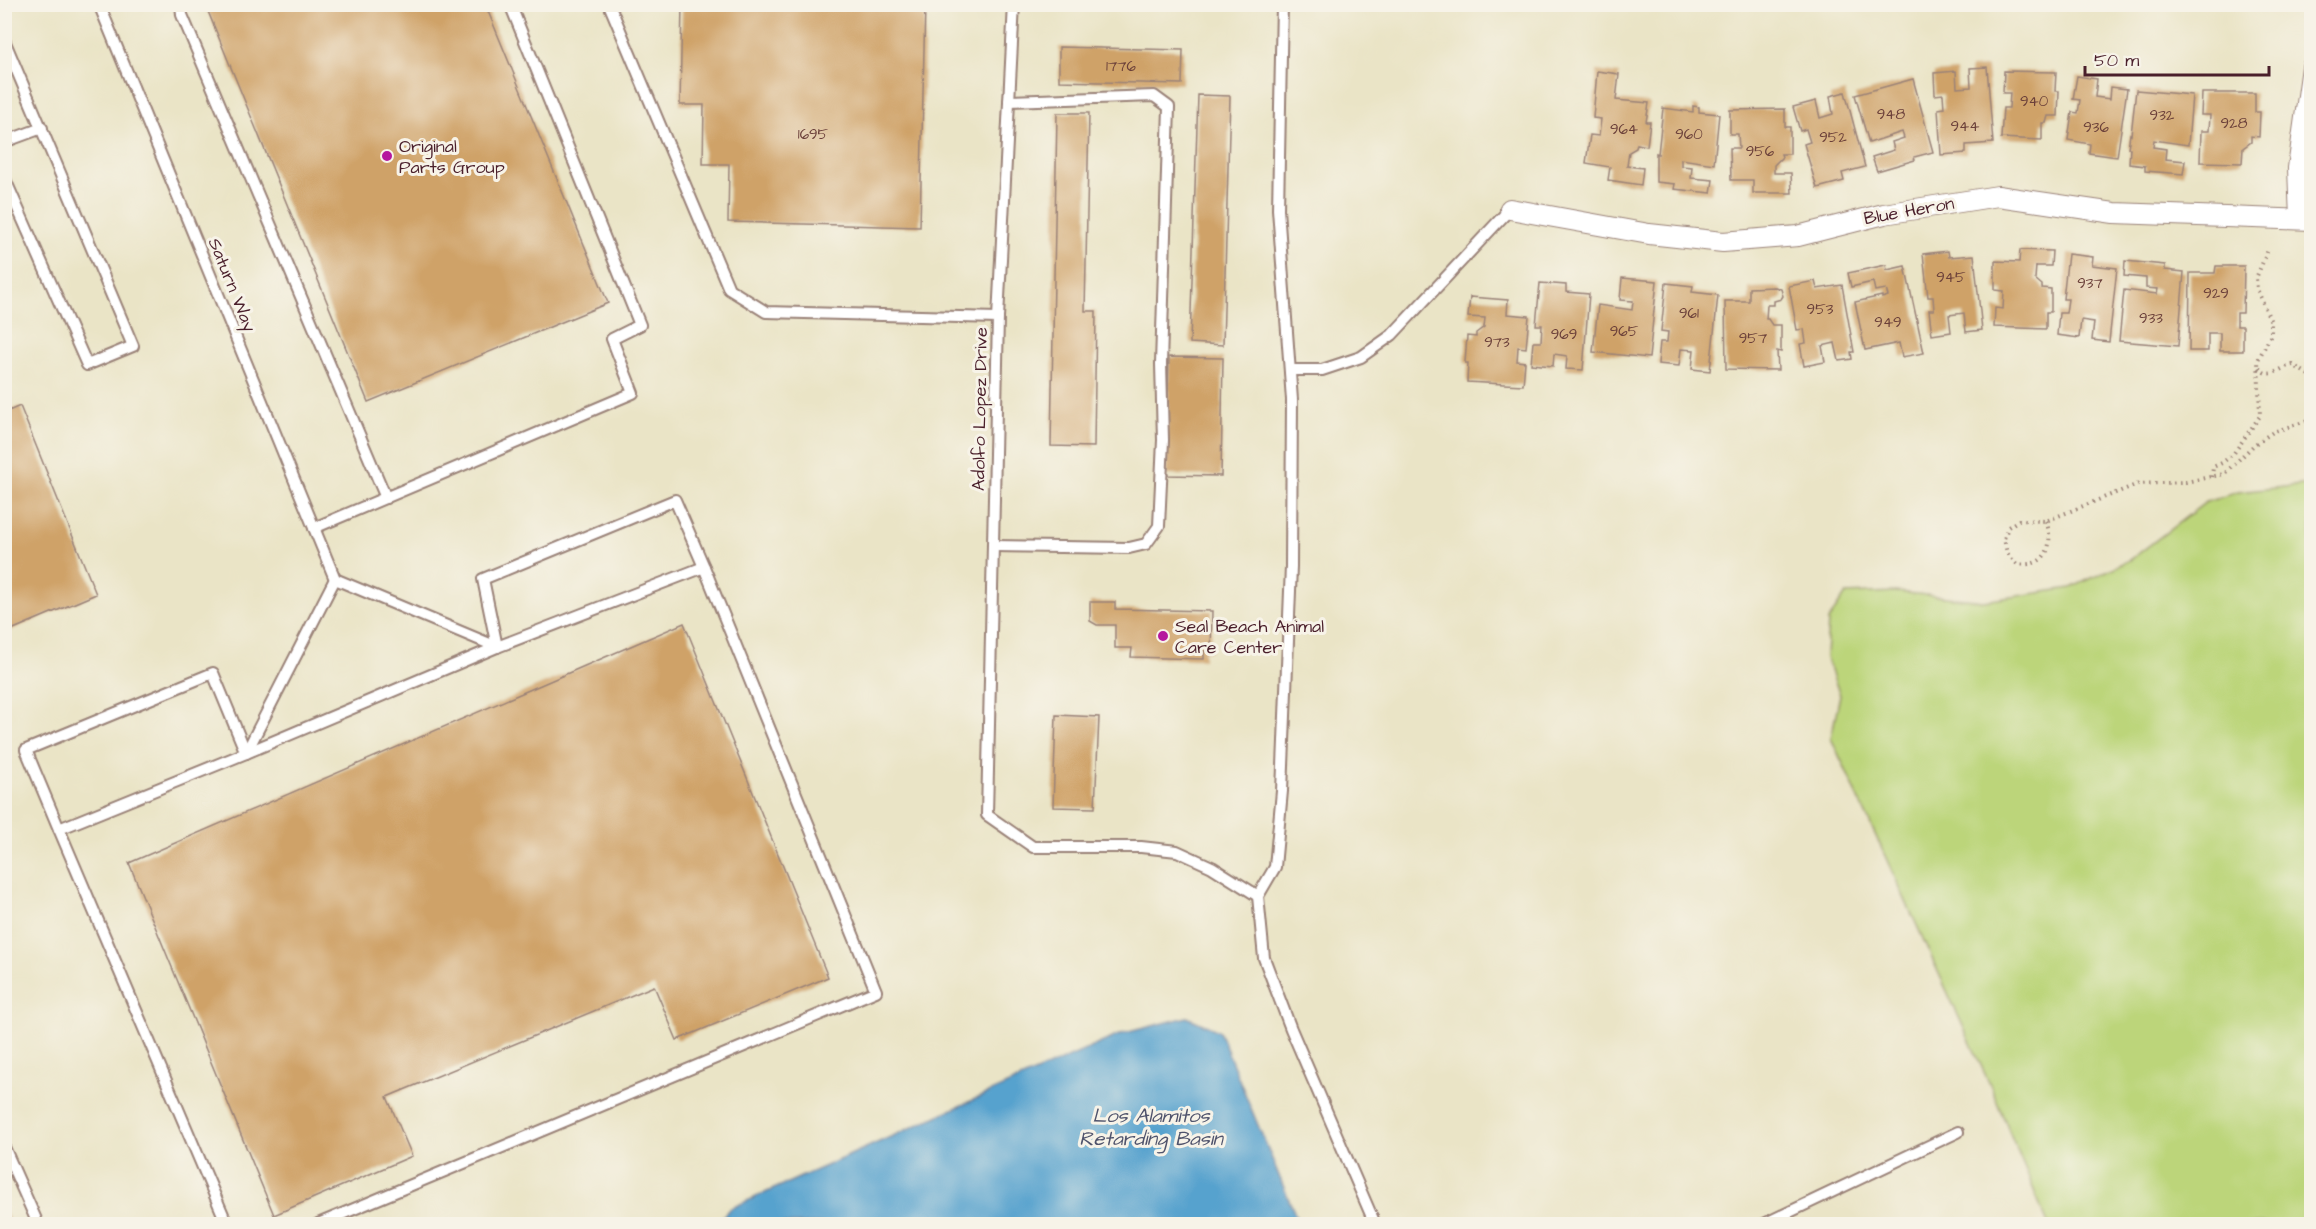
<svg xmlns="http://www.w3.org/2000/svg" width="2316" height="1229" font-family="'Architects Daughter',sans-serif">
  <rect width="100%" height="100%" fill="#f7f3e8"/>
  <filter id="ink" filterUnits="userSpaceOnUse"><feTurbulence type="fractalNoise" baseFrequency=".0167" numOctaves="2"/><feDisplacementMap in="SourceGraphic" scale="12" xChannelSelector="R" yChannelSelector="G"/><feConvolveMatrix kernelMatrix="1 2 1 2 8 2 1 2 1" color-interpolation-filters="sRGB"/></filter>
  <filter id="wash" filterUnits="userSpaceOnUse"><feTurbulence type="fractalNoise" baseFrequency=".008" numOctaves="4" result="noise"/><feDisplacementMap in="SourceGraphic" scale="24" xChannelSelector="R" yChannelSelector="G"/><feGaussianBlur stdDeviation="1.35" result="paint"/><feColorMatrix in="noise" values="0 0 0 0 0 0 0 0 0 0 0 0 0 0 0 0 0 1.4 0 .05"/><feComposite in="paint" operator="in"/></filter>
  <g filter="url(#wash)">
    <rect width="100%" height="100%" fill="#eae4c6"/>
    <!-- green -->
    <polygon fill="#bcd57a" stroke="#837a52" stroke-width="1.5" points="2311,484 2311,1224 2048,1224 1990,1085 1831,738 1840,695 1826,657 1828,621 1846,594 1897,592 1984,601 2071,588 2130,560 2206,502 2238,492"/>
    <!-- water -->
    <polygon fill="#56a2ce" stroke="#50607c" stroke-width="1.5" points="1187,1017 1219,1031 1299,1224 717,1224 729,1209 1121,1034"/>
    <g id="blocks">
      <!-- building -->
      <g fill="#cfa268">
        <polygon points="205,4 485,4 608,303 368,402"/>
        <polygon points="682,4 925,4 920,227 728,222 729,164 703,164 704,105 680,105"/>
        <polygon points="1059,47 1183,50 1182,84 1059,81"/>
        <polygon points="1987,67 1993,143 1966,145 1966,153 1941,155 1938,109 1944,108 1943,94 1935,95 1934,73 1956,71 1957,88 1971,87 1970,68"/>
        <polygon points="1597,71 1619,74 1616,100 1649,103 1646,122 1650,122 1647,146 1637,144 1636,148 1629,152 1627,166 1643,168 1641,185 1608,180 1610,167 1586,163 1590,135 1599,136 1601,119 1593,118"/>
        <polygon points="2004,71 2056,72 2055,91 2059,91 2058,116 2048,116 2046,123 2042,123 2042,140 2001,138 2003,108 2009,108 2010,93 2003,93"/>
        <polygon points="2077,76 2097,79 2095,97 2110,99 2111,87 2127,89 2117,157 2089,153 2090,144 2068,140 2072,112 2078,113 2080,100 2073,99"/>
        <polygon points="1913,79 1933,152 1914,157 1915,160 1877,171 1872,157 1894,150 1892,142 1904,138 1902,132 1869,143 1855,95"/>
        <polygon points="2136,90 2192,95 2188,145 2154,140 2153,147 2166,149 2165,159 2185,161 2183,174 2145,171 2145,166 2129,164 2130,148 2128,148 2130,134 2131,135"/>
        <polygon points="1845,92 1865,167 1842,173 1844,181 1817,188 1804,144 1810,142 1806,129 1800,131 1793,107 1816,101 1820,118 1833,114 1830,96"/>
        <polygon points="2202,93 2255,93 2255,112 2260,112 2259,137 2251,136 2251,142 2243,148 2242,163 2200,162 2201,131 2209,131 2210,115 2201,115"/>
        <polygon points="1198,95 1230,96 1223,345 1190,343"/>
        <polygon points="1693,106 1699,107 1699,112 1719,114 1714,164 1681,159 1681,166 1692,167 1691,178 1713,180 1711,193 1674,189 1675,184 1656,182 1656,153 1658,154 1663,108 1693,112"/>
        <polygon points="1785,109 1785,127 1790,127 1790,154 1781,154 1782,157 1774,165 1774,173 1791,173 1792,193 1753,193 1753,180 1731,180 1730,148 1739,148 1738,134 1730,134 1730,110"/>
        <polygon points="1057,113 1089,113 1085,311 1096,311 1094,447 1051,446"/>
        <polygon points="2020,250 2052,251 2051,266 2036,266 2035,279 2042,285 2042,288 2051,289 2051,312 2046,312 2046,329 1994,327 1995,308 2003,309 2004,291 1995,290 1995,261 2019,262"/>
        <polygon points="1948,251 1949,257 1974,255 1982,330 1966,332 1964,313 1949,315 1951,332 1932,335 1929,310 1934,310 1933,297 1928,297 1923,254"/>
        <polygon points="2068,254 2093,257 2092,265 2117,268 2109,342 2092,340 2094,322 2081,320 2079,338 2057,335 2059,313 2066,313 2068,299 2063,299"/>
        <polygon points="2125,261 2165,265 2165,270 2184,272 2178,346 2119,341 2124,290 2157,294 2158,289 2146,288 2146,278 2124,276"/>
        <polygon points="1886,265 1887,270 1905,266 1924,353 1902,357 1899,343 1865,350 1855,302 1882,296 1882,298 1888,296 1886,289 1875,291 1873,282 1851,287 1848,273"/>
        <polygon points="2216,266 2244,266 2243,313 2237,313 2237,326 2243,326 2243,351 2220,351 2220,333 2208,333 2208,351 2189,351 2190,273 2215,273"/>
        <polygon points="1622,278 1657,281 1649,358 1593,352 1598,305 1632,310 1633,301 1620,300"/>
        <polygon points="1815,281 1817,289 1842,285 1854,352 1851,352 1852,359 1839,361 1835,343 1822,346 1825,362 1804,366 1800,344 1806,343 1804,329 1797,330 1789,286"/>
        <polygon points="1540,283 1566,285 1566,292 1589,294 1583,370 1566,369 1567,356 1554,354 1553,366 1531,364 1533,342 1541,342 1542,325 1536,325"/>
        <polygon points="1666,283 1693,286 1692,292 1718,295 1710,371 1692,369 1694,350 1681,349 1679,366 1658,364 1660,342 1667,342 1668,332 1661,331"/>
        <polygon points="1775,287 1781,289 1783,296 1781,299 1774,301 1774,305 1767,305 1766,319 1768,319 1772,325 1781,325 1781,352 1777,351 1778,370 1726,369 1725,301 1749,301 1749,288"/>
        <polygon points="1470,297 1508,300 1507,314 1529,316 1526,348 1518,347 1517,361 1525,362 1523,385 1467,382 1468,363 1465,363 1467,336 1476,337 1476,333 1484,327 1485,318 1468,317"/>
        <polygon points="1169,357 1223,358 1221,476 1166,475"/>
        <polygon points="20,406 96,594 4,633 4,413"/>
        <polygon points="1090,602 1115,602 1115,609 1212,611 1211,651 1204,651 1204,659 1131,657 1132,648 1115,648 1115,625 1097,625 1090,621"/>
        <polygon points="684,623 828,977 677,1040 654,986 387,1097 412,1156 274,1215 129,863"/>
        <polygon points="1056,715 1099,717 1095,808 1053,807"/>
        <polygon points="4,1210 5,1210 11,1224 4,1224"/>
      </g>
    </g>
  </g>
  <g filter="url(#ink)">
    <use href="#blocks" fill-opacity="0" stroke="#9a8278" stroke-width="1.5"/>
    <g fill="none" stroke-linecap="round" stroke-linejoin="round">
      <defs>
        <g id="service">
          <polyline points="99,4 335,579"/>
          <polyline points="181,4 182,15 386,498"/>
          <polyline points="609,4 729,289 766,312 998,318"/>
          <polyline points="1014,4 998,318 987,815 1033,847 1141,847 1177,851 1212,867 1258,896"/>
          <polyline points="1282,4 1278,209 1292,400 1291,566 1282,791 1275,867 1258,896 1264,958 1291,1029 1375,1224"/>
          <polyline points="4,40 133,346 87,365 4,177"/>
          <polyline points="4,142 42,128"/>
          <polyline points="1290,370 1322,370 1361,357 1392,335 1510,209"/>
          <polyline points="314,528 633,393 612,339 640,325 510,4"/>
          <polyline points="993,546 1129,548 1146,544 1159,526 1163,440 1161,364 1169,107 1154,96 1009,101"/>
          <polyline points="335,579 497,647"/>
          <polyline points="497,647 483,579 675,500 704,567"/>
          <polyline points="246,753 335,579"/>
          <polyline points="59,829 26,750 213,673 246,753"/>
          <polyline points="4,1147 38,1224"/>
          <polyline points="227,1224 59,829 246,753 497,647 704,567 876,991 318,1224"/>
          <polyline points="1764,1224 1958,1132"/>
        </g>
        <g id="minor">
          <polyline points="1510,209 1649,234 1723,242 1798,236 1884,214 1998,196 2114,213 2312,220"/>
          <polyline points="2300,219 2298,168 2312,67"/>
        </g>
      </defs>
      <!-- service casing -->
      <use href="#service" stroke="#9a8278" stroke-width="14"/>
      <!-- minor casing -->
      <use href="#minor" stroke="#9a8278" stroke-width="22"/>
      <!-- path -->
      <g stroke="#9a8278" stroke-width="4" stroke-dasharray="1.5 4.5" stroke-linecap="butt">
        <path d="M2259,368c12,13 20,-1 34,-3l19,12"/>
        <polyline points="2212,477 2213,467 2222,463 2234,453 2260,416 2258,360 2271,335 2271,322 2257,289 2256,278 2268,250"/>
        <path d="M2046,521c9,25 0,47 -29,43l-10,-11 -3,-14 4,-12 11,-7 27,1 92,-37 48,-2 38,-8 31,-30 18,-12 39,-13"/>
      </g>
      <!-- service -->
      <use href="#service" stroke="#fff" stroke-width="10"/>
      <!-- minor -->
      <use href="#minor" stroke="#fff" stroke-width="20"/>
    </g>
  </g>
  <!-- markers -->
  <g fill="#b5179e" stroke="#f7f3e8" stroke-width="2">
    <circle cx="387" cy="156" r="6"/>
    <circle cx="1163" cy="636" r="6"/>
  </g>
  <g text-anchor="middle" dominant-baseline="central" stroke-width="6" stroke-linejoin="round" paint-order="stroke">
    <!-- number labels -->
    <g font-size="15" fill="#6b403a">
      <text x="1121" y="66">1776</text>
      <text x="2034" y="101">940</text>
      <text x="1891" y="114">948</text>
      <text x="2162" y="115">932</text>
      <text x="2234" y="123">928</text>
      <text x="1965" y="126">944</text>
      <text x="2096" y="127">936</text>
      <text x="1624" y="129">964</text>
      <text x="813" y="134">1695</text>
      <text x="1689" y="134">960</text>
      <text x="1833" y="137">952</text>
      <text x="1760" y="151">956</text>
      <text x="1951" y="277">945</text>
      <text x="2090" y="283">937</text>
      <text x="2216" y="293">929</text>
      <text x="1820" y="309">953</text>
      <text x="1689" y="313">961</text>
      <text x="2151" y="318">933</text>
      <text x="1888" y="322">949</text>
      <text x="1624" y="331">965</text>
      <text x="1564" y="334">969</text>
      <text x="1753" y="338">957</text>
      <text x="1497" y="342">973</text>
    </g>
    <!-- poi labels -->
    <g font-size="18" fill="#4a1f2b" stroke="#f7f3e8" text-anchor="start">
      <text x="399" y="146">Original<tspan x="399" dy="21">Parts Group</tspan></text>
      <text x="1175" y="626">Seal Beach Animal<tspan x="1175" dy="21">Care Center</tspan></text>
    </g>
    <!-- street labels -->
    <g font-size="18" fill="#4a1f2b" stroke="#f7f3e8">
      <text transform="translate(1909 211) rotate(-10)">Blue Heron</text>
      <text transform="translate(232 285) rotate(68)">Saturn Way</text>
      <text transform="translate(980 409) rotate(-89)">Adolfo Lopez Drive</text>
    </g>
    <!-- water labels -->
    <g font-size="20" font-style="italic" fill="#4f536c" stroke="#f7f3e8">
      <text x="1151" y="1116">Los Alamitos<tspan x="1151" dy="23">Retarding Basin</tspan></text>
    </g>
  </g>
  <!-- margin -->
  <rect width="2316" height="1229" fill="none" stroke="#f7f3e8" stroke-width="24"/>
  <!-- scale -->
  <path d="M2085 66v9h184v-9" fill="none" stroke="#4a1f2b" stroke-width="3"/>
  <text x="2094" y="66" font-size="18" fill="#4a1f2b" stroke="#f7f3e8" stroke-width="4.5" paint-order="stroke">50 m</text>
</svg>
